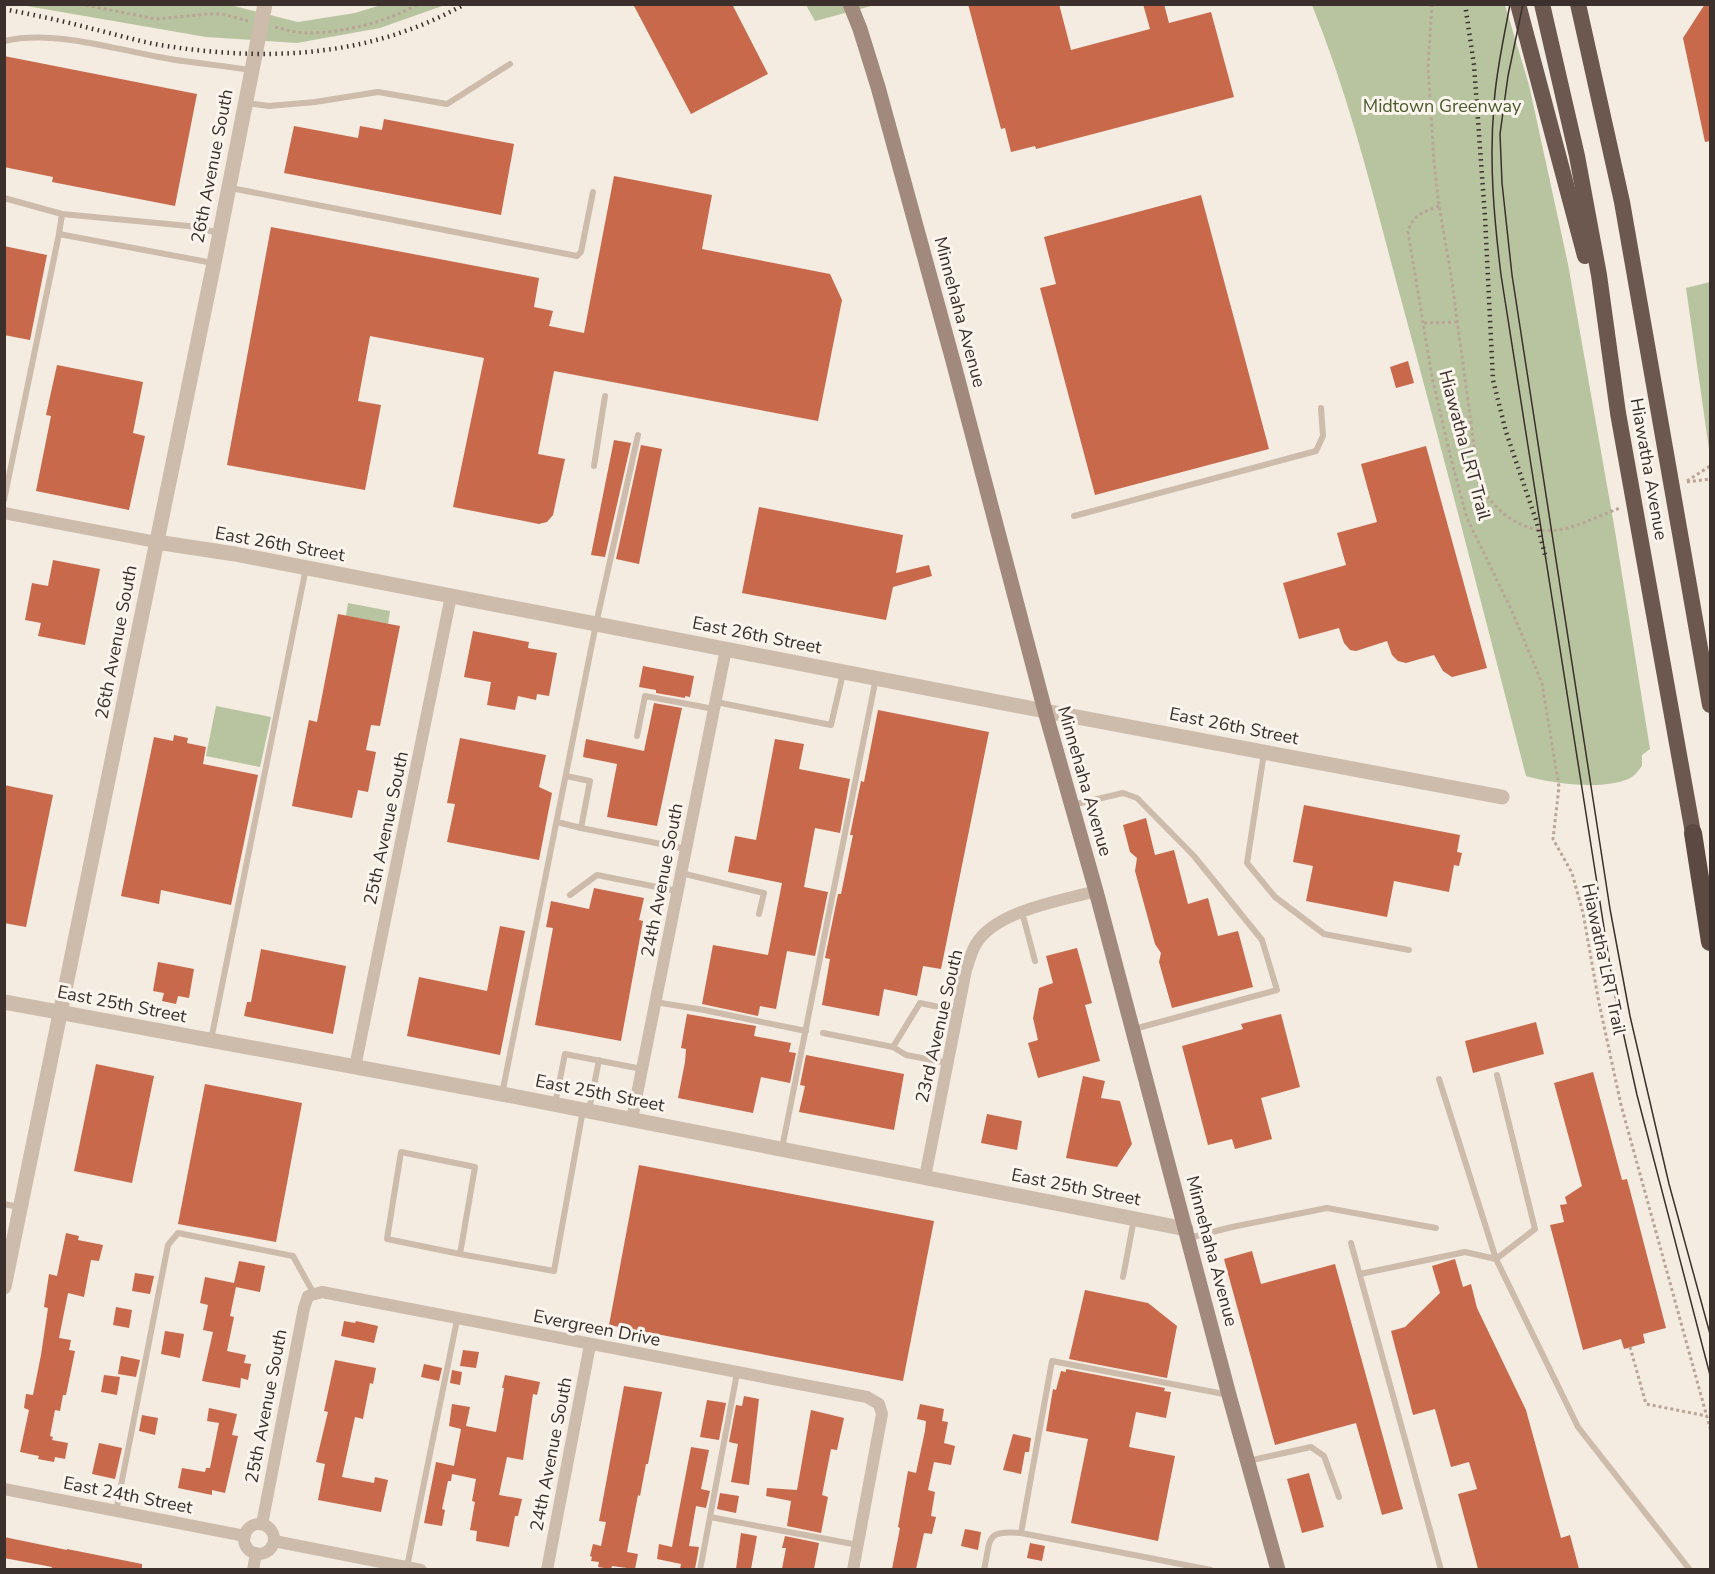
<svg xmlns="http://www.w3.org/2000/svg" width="1715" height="1574" font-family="'Nunito Sans',sans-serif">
  <rect width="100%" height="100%" fill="#f4ebe1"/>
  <!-- green -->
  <g fill="#b8c4a0">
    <polygon points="21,5 230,5 298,22 355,13 381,5 445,5 380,28 297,43 206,37"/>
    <polygon points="806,5 875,5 815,21"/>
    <path d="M1312,5h193l24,80 39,179 47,267 35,218 -8,6v11c-4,5 -8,11 -14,13 -25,11 -75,5 -102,-3 -41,-158 -81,-316 -124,-473 -27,-100 -51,-202 -90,-298z"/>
    <polygon points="1710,282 1710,456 1686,288"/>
    <polygon points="348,603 390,611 388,624 346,616"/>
    <polygon points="216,706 271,717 260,767 206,756"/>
  </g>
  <!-- building -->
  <g fill="#c8694b">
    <polygon points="633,4 732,4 768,74 691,114"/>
    <polygon points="968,4 1059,4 1071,50 1150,29 1143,4 1164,4 1169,23 1211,12 1234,97 1036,149 1035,146 1011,152 1005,128 1001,129"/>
    <polygon points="1705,4 1710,4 1710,141 1705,142 1683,38"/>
    <polygon points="4,56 197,94 175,206 52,182 53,177 4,167"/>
    <polygon points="384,119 514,144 501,215 284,173 294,126 358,138 360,126 382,130"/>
    <polygon points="614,176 712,195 702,249 830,274 842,300 818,421 554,371 538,454 565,459 553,515 547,522 539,524 453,507 484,358 370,336 358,401 381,405 365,490 227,465 271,227 539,278 534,307 553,311 549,326 584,333"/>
    <polygon points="1201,195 1269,449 1095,495 1040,288 1056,284 1044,237"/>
    <polygon points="4,246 47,255 30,340 4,335"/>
    <polygon points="1408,361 1414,383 1396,388 1390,367"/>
    <polygon points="57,365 143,382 133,433 145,436 129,510 36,491 51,416 46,415"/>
    <polygon points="614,440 631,443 605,557 591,555"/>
    <polygon points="641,445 662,449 639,564 616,559"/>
    <polygon points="1426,446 1487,668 1452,677 1443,671 1434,655 1406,663 1398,661 1392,655 1387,641 1356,651 1350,650 1344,643 1339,628 1299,639 1283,583 1346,565 1337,533 1377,522 1361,464"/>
    <polygon points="759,507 903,535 896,573 929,565 932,576 893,587 886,620 742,593"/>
    <polygon points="53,560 100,569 85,645 38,636 41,623 25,620 32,583 48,586"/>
    <polygon points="338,614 400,626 380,726 371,725 366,750 376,752 368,792 358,790 352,818 292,806 309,720 317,722"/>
    <polygon points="473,631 529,642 528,648 557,653 549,696 537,694 536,700 518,696 515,710 487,705 491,682 464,677"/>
    <polygon points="643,666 694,676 690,697 685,696 685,698 656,693 656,690 639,687"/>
    <polygon points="654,703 682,708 657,826 607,817 617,764 583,757 586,739 644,751"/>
    <polygon points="878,710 989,732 941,969 923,966 917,996 884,989 879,1016 822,1005 830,959 825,958 838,894 841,894 853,835 850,835 861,781 864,782"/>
    <polygon points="174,735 188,738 187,743 206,747 203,764 258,775 231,905 161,890 159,904 121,896 154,737 173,741"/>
    <polygon points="460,738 546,755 539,787 552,793 539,860 447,842 455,804 447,803"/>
    <polygon points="775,739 804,744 799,769 850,779 840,833 815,828 804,887 828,892 815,956 787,951 776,1009 760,1006 758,1016 702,1004 713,945 768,955 782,883 728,872 735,836 756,840"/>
    <polygon points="4,785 53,795 26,927 4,923"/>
    <polygon points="1304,805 1460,835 1457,852 1462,853 1459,866 1454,865 1449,892 1394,881 1387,917 1306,901 1313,866 1293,862"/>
    <polygon points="1146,818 1155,855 1174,850 1188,904 1208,898 1218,936 1238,931 1253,987 1172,1008 1159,962 1161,953 1155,944 1135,871 1137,858 1130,852 1123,825"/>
    <polygon points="594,888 644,898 639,920 643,921 621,1041 535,1025 553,928 546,927 551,901 589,909"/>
    <polygon points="500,926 525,931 500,1055 407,1036 419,977 487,991"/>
    <polygon points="1077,948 1092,1003 1085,1005 1100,1061 1038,1078 1028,1043 1038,1040 1033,1018 1039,988 1053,983 1046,956"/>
    <polygon points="261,949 346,966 333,1034 244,1016 247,1002 251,1002"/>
    <polygon points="158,962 194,969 189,998 178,996 176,1004 162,1001 164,993 153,991"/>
    <polygon points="687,1014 756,1026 754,1036 791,1043 789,1052 796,1053 790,1083 761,1077 753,1113 678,1098 685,1062 686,1049 681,1048"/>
    <polygon points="1281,1014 1300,1087 1261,1098 1272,1139 1235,1149 1232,1139 1208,1145 1182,1046 1243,1029 1241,1024"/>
    <polygon points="1536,1022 1544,1054 1473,1073 1465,1041"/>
    <polygon points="806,1055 904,1074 894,1130 799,1112 805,1086 800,1085"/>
    <polygon points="96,1064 154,1076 132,1183 74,1171"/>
    <polygon points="1593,1072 1622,1180 1627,1179 1666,1328 1643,1334 1645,1343 1624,1349 1621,1339 1583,1350 1550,1225 1564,1222 1560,1205 1567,1204 1565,1197 1582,1186 1554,1083"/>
    <polygon points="1083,1076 1105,1081 1101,1098 1120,1101 1132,1144 1117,1167 1066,1158"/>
    <polygon points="205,1084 302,1103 276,1242 178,1224"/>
    <polygon points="987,1114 1022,1121 1017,1150 981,1143"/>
    <polygon points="639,1165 934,1221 903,1381 609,1325"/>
    <polygon points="66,1233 79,1236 78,1240 103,1245 99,1261 91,1260 84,1297 68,1293 59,1338 71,1340 69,1350 75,1351 66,1395 63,1395 60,1411 55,1410 50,1436 53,1437 52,1440 68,1443 65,1459 55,1457 54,1462 38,1459 39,1456 20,1452 29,1410 24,1408 26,1394 33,1395 41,1355 48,1308 44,1307 49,1274 57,1276"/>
    <polygon points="1252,1251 1261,1284 1335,1264 1403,1509 1382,1515 1356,1423 1275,1445 1224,1259"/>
    <polygon points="1455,1259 1463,1287 1471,1284 1477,1308 1526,1410 1561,1538 1570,1535 1579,1569 1478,1569 1458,1494 1477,1489 1469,1462 1451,1467 1435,1409 1413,1415 1391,1331 1405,1327 1440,1293 1432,1266"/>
    <polygon points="239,1261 265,1266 260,1292 236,1287 230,1316 234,1317 227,1351 246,1355 244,1363 251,1364 248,1380 241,1378 240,1388 202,1381 213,1332 203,1330 208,1305 200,1303 205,1277 234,1283"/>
    <polygon points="135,1273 154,1276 150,1294 132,1291"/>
    <polygon points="1085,1290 1148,1303 1177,1326 1167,1378 1069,1359"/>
    <polygon points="116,1307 132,1310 129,1328 113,1325"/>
    <polygon points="344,1321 355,1323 356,1321 378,1326 374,1343 341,1336"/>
    <polygon points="165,1331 184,1334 180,1358 161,1354"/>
    <polygon points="463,1350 479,1352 476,1368 460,1366"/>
    <polygon points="121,1356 140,1360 136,1377 118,1374"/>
    <polygon points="335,1360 376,1368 373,1384 370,1383 363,1419 355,1417 342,1477 374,1483 375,1477 388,1480 381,1512 318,1500 325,1464 316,1462 328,1412 324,1411"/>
    <polygon points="424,1364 442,1368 439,1381 421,1377"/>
    <polygon points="1066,1369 1165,1388 1164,1391 1171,1392 1166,1418 1136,1412 1129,1447 1175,1456 1158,1541 1071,1523 1088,1439 1046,1431 1053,1389 1056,1390 1061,1371 1066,1372"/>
    <polygon points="452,1370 462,1372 460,1385 450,1383"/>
    <polygon points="104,1375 120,1377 117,1395 101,1392"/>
    <polygon points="505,1375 540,1382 537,1395 533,1394 523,1460 507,1457 499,1495 522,1499 518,1516 515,1516 509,1547 476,1541 477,1531 470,1530 475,1502 472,1501 476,1479 452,1474 451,1481 448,1481 442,1509 445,1510 442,1526 424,1523 436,1462 454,1466 461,1429 449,1426 452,1404 470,1407 466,1426 496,1432 504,1388 502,1388"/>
    <polygon points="624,1386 662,1392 648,1464 646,1464 640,1496 638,1495 627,1552 638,1554 635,1569 612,1566 611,1569 598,1567 599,1562 591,1561 592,1557 590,1556 593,1544 601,1546 606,1522 599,1521"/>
    <polygon points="744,1396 759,1399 749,1485 731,1482 738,1444 729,1442 736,1405 742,1406"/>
    <polygon points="707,1400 726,1403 719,1440 700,1437"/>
    <polygon points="920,1404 944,1409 942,1421 948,1422 944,1443 955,1446 951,1465 934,1462 928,1490 935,1492 931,1516 936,1517 932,1534 924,1533 916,1569 892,1569 900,1528 898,1527 908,1471 916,1473 925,1431 926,1421 917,1419"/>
    <polygon points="209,1408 237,1414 232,1435 238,1436 225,1493 212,1490 212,1495 178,1488 182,1468 205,1472 206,1468 210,1468 219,1423 207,1421"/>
    <polygon points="811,1410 844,1418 837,1450 831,1449 822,1495 828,1497 821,1533 787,1526 791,1501 766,1496 767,1488 797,1490"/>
    <polygon points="142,1415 158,1418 155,1435 139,1431"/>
    <polygon points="1013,1434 1031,1438 1029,1452 1025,1452 1021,1474 1003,1470"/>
    <polygon points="99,1443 122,1448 115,1479 92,1474"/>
    <polygon points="691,1447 709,1450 701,1489 710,1491 706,1508 696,1506 689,1546 699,1547 695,1569 680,1569 681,1564 657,1559 659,1544 672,1547"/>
    <polygon points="1309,1473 1324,1527 1302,1533 1287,1479"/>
    <polygon points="720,1493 739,1496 736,1513 717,1509"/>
    <polygon points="965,1529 981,1532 978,1550 961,1546"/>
    <polygon points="741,1533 757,1536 751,1569 736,1569"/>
    <polygon points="785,1536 819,1543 814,1569 782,1569 786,1548 782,1548"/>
    <polygon points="4,1537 67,1550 67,1549 142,1564 142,1569 51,1569 52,1567 4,1558"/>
    <polygon points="1030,1543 1045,1546 1042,1561 1027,1558"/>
  </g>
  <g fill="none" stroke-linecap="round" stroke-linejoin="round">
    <!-- path -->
    <g stroke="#b9a596" stroke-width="3" stroke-dasharray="3 3" stroke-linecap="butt">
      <polyline points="80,4 156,19 208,14 222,14 248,21"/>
      <path d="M1432,4l-4,63 6,95 5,44 12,69 28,208c16,30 47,54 84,46 19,-4 38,-14 57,-21"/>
      <path d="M275,27c11,3 22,6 33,6 35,0 79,-11 110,-29"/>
      <path d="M1439,206c-15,6 -27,9 -31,26l24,145 19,82 16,59 45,93 30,72 17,104 -6,52 19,34 11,40 16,90 22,102 89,323"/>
      <polyline points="1424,323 1457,322"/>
      <polyline points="1687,481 1710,466"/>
      <polyline points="1687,482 1710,479"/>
      <polyline points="1630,1347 1646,1404 1707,1416"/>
    </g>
    <!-- service -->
    <g stroke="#cdbbac" stroke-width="6">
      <path d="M4,41c50,-11 106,7 155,16 30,6 61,8 91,13"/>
      <polyline points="247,103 269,106 315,102 378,92 447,104 510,64"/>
      <polyline points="231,188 577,256 581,252 593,192"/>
      <polyline points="4,198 62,214 189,226 219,233"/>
      <polyline points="59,234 62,214"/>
      <polyline points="594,466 605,396"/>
      <polyline points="4,500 59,234 213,263"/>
      <polyline points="1074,516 1316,451 1323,436 1321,408"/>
      <polyline points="716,702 831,725 843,673"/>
      <polyline points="637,736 645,696 714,709"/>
      <polyline points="1264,753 1247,863 1275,897 1324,934 1409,950"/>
      <polyline points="566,776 590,781 581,828 686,849"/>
      <polyline points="1072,805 1123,793 1137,798 1194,856 1262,940 1277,990 1134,1029"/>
      <polyline points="557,822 581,828"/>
      <polyline points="681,873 764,893 759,914"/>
      <polyline points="570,895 597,875 677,891"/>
      <polyline points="1022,912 1035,961"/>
      <polyline points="655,1002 704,1010 806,1031"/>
      <polyline points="823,1033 893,1047 906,1055 948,1063"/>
      <polyline points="211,1040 306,568"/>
      <polyline points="893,1047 920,1003 958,1011"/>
      <polyline points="1497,1075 1535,1229 1496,1259 1578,1427 1690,1570"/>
      <polyline points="1439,1079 1496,1259"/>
      <polyline points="502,1094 596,624 638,435"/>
      <polyline points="555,1104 565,1054 642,1069"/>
      <polyline points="589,1110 599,1060"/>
      <polyline points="782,1148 876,678"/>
      <polyline points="4,1204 19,1207"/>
      <polyline points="1189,1238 1232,1227 1327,1208 1436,1228"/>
      <polyline points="1351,1243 1441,1570"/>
      <polyline points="460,1254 387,1239 401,1152 475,1167 460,1254 554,1271 583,1110"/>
      <polyline points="1360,1274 1465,1252 1496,1259"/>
      <polyline points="1123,1277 1134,1219"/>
      <polyline points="1248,1461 1311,1447 1324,1456 1339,1497"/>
      <polyline points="116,1511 168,1245 178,1233 293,1256 314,1294"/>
      <polyline points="710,1517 858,1545"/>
      <polyline points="407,1567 457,1320"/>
      <polyline points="700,1570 737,1373"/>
      <path d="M984,1570c7,-32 1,-40 37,-37"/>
      <polyline points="1211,1570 1021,1533 1052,1361 1229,1395"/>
    </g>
    <!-- minor -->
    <g stroke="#cdbbac" stroke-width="12">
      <polyline points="4,513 156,542"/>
      <polyline points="355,1067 451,596"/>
      <polyline points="632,1119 726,649"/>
      <path d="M925,1177l41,-207c3,-8 5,-18 10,-26 19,-33 84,-43 120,-53"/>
      <polyline points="4,1489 245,1536"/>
      <polyline points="262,1524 304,1308 308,1296 322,1292 867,1397 879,1404 882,1414 853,1570"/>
      <circle cx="259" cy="1539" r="15"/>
      <polyline points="274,1541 421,1570"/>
      <polyline points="253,1570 256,1553"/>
      <polyline points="547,1570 590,1345"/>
    </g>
    <!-- tertiary -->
    <g stroke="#cdbbac" stroke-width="15">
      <polyline points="156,542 235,554 1045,711 1502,797"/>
      <polyline points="4,1002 502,1094 1186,1229"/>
      <polyline points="4,1287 214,263 265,4"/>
    </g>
    <!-- secondary -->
    <polyline stroke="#a18a7d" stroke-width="15" points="850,4 860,29 878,87 953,361 1045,711 1096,891 1229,1395 1278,1570"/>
    <!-- trunk -->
    <g stroke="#6c584f" stroke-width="16">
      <polyline points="1518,4 1585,256"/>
      <polyline points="1542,4 1577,156 1599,275 1618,413 1693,833"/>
      <polyline points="1578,4 1622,202 1710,705"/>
    </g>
    <!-- motorway -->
    <polyline stroke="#5c4a42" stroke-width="18" points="1693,833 1710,942"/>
    <!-- tram -->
    <g stroke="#3b302b" stroke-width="1.5">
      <path d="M1510,4c-6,34 -14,67 -16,101 -5,57 0,113 7,170l113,716 23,104 73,280"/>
      <polyline points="1523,4 1508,76 1500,134 1502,183 1512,275 1610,909 1630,1016 1669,1184 1710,1334"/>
    </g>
    <!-- rail -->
    <g stroke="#3b302b" stroke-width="4.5" stroke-dasharray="1.5 4.5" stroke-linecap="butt">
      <polyline points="1465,4 1474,65 1485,217 1493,380 1506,432 1537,523 1546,559"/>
      <path d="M4,9c30,6 60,12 89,20 22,5 44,12 67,16 106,17 209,13 305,-41"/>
    </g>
  </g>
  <g text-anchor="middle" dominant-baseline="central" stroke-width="6" stroke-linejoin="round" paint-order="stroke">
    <!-- park labels -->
    <g font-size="18" fill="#4a5a2e" stroke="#fbf5ee">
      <text x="1442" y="106">Midtown Greenway</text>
    </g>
    <!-- street labels -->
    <g font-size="18" fill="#3b302b" stroke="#fbf5ee">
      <text transform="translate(212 166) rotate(-79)">26th Avenue South</text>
      <text transform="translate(960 312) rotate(75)">Minnehaha Avenue</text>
      <text transform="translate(1465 445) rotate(75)">Hiawatha LRT Trail</text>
      <text transform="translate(1649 469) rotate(80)">Hiawatha Avenue</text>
      <text transform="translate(280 544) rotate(10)">East 26th Street</text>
      <text transform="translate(757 635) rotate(11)">East 26th Street</text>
      <text transform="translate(116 642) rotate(-79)">26th Avenue South</text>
      <text transform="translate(1234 726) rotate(11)">East 26th Street</text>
      <text transform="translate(1085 781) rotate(74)">Minnehaha Avenue</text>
      <text transform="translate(386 828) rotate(-78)">25th Avenue South</text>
      <text transform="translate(662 880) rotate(-79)">24th Avenue South</text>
      <text transform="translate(1604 959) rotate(78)">Hiawatha LRT Trail</text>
      <text transform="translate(122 1004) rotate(11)">East 25th Street</text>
      <text transform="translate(939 1026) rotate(-77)">23rd Avenue South</text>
      <text transform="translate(600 1093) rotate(11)">East 25th Street</text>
      <text transform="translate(1076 1187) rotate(11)">East 25th Street</text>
      <text transform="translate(1212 1251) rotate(75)">Minnehaha Avenue</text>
      <text transform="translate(597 1328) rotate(11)">Evergreen Drive</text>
      <text transform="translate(266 1406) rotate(-79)">25th Avenue South</text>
      <text transform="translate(551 1454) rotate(-79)">24th Avenue South</text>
      <text transform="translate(128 1495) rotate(11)">East 24th Street</text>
    </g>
  </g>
  <!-- border -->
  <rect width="1715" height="1574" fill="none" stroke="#3b302b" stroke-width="12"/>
</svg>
